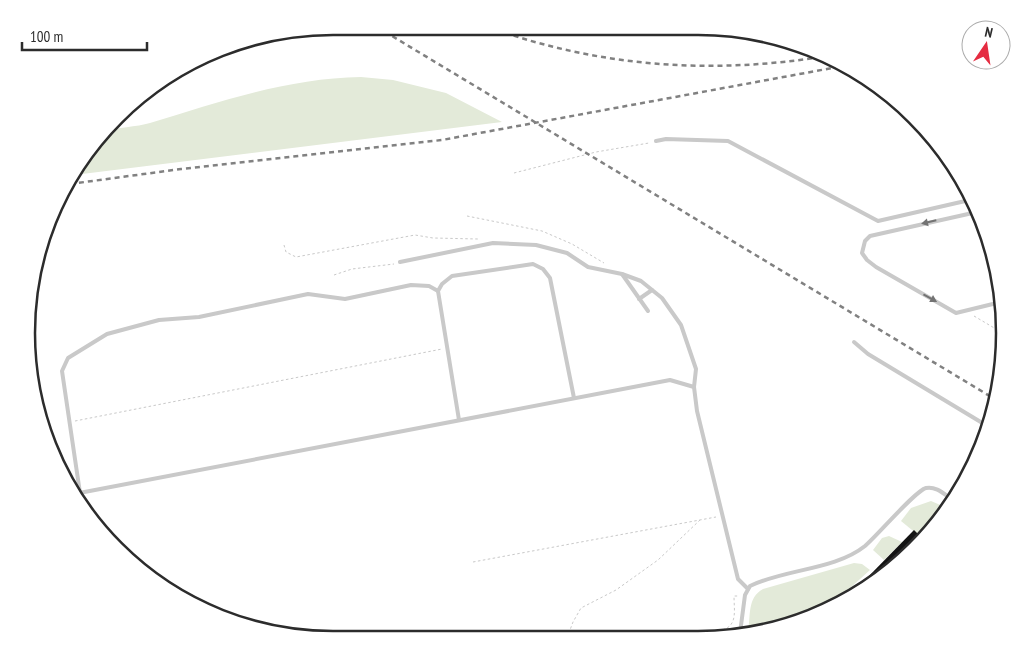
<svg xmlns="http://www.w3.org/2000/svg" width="1031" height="666" font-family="'PT Sans Narrow',sans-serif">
  <rect width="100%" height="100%" fill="#fff"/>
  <!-- green -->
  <g fill="#e3ead9">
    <path d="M361,77l32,3 53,13 56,29 -428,53c8,-14 16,-36 31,-43 11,-5 32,-5 45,-9 69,-21 138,-45 211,-46z"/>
    <polygon points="931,501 945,507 929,535 923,539 901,521 911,508"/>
    <polygon points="889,536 902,542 884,560 873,550 882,538"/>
    <path d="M854,563l8,1 8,6 -21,19 4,4 -20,15 -85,23c3,-16 -1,-33 15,-42z"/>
  </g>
  <!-- building -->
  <polygon fill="#131313" points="914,530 923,539 869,581 867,578"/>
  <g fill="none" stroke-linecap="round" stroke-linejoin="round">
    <!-- path -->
    <g stroke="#c9c9c9" stroke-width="1" stroke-dasharray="2.5 2.5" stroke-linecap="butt">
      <polyline points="514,173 596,152 649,143"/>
      <polyline points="467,216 542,231 572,244 604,263"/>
      <polyline points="284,245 286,252 296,257 415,235 433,238 478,239"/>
      <polyline points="334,275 352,269 394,264"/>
      <polyline points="974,316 1001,332"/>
      <polyline points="75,421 442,349"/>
      <polyline points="473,562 716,517"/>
      <polyline points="567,638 573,622 581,608 616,590 658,560 700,520"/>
      <polyline points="694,639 695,639"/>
      <path d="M719,639l3,-9c16,-4 12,-20 12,-34h4"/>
    </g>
    <!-- service -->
    <g stroke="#c9c9c9" stroke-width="4">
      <polyline points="656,141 666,139 728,141 878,221 974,199"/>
      <polyline points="977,212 870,236 865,241 862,253 867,260 876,267 956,313 1001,302"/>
      <polyline points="400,262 493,243 536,245 567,253 588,267 622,274 641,281 662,298 681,325 696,369 694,387"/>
      <polyline points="622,274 648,311"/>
      <polyline points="639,299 652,290"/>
      <polyline points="854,342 868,354 989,427"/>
      <polyline points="459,420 438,291 442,284 452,276 533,264 543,269 550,278 574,398"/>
      <polyline points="80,493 62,371 68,358 107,334 159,320 199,317 308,294 345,299 411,285 429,286 438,291"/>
      <polyline points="74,494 670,380 694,387 697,411 738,579 748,589"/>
      <path d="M740,633l5,-38 5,-9c35,-17 85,-16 115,-40 13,-11 50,-55 61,-58 9,-2 17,5 24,10"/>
    </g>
    <!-- rail -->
    <g stroke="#818181" stroke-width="2.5" stroke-dasharray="5 4" stroke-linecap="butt">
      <polyline points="377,27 993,398"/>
      <path d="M488,27c111,40 223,48 339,29"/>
      <polyline points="70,184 181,169 442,140 843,66"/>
    </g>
  </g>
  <!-- one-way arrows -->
  <defs><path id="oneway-solid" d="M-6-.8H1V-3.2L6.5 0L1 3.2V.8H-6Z" transform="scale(1.25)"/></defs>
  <g fill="#737373">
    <use href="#oneway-solid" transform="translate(929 222) rotate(167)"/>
    <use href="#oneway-solid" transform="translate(930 298) rotate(29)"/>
  </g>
  <!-- crop -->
  <path d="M0 0H1031V666H0ZM333 35H698A298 298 0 0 1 996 333V333A298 298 0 0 1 698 631H333A298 298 0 0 1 35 333V333A298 298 0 0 1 333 35Z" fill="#fff" fill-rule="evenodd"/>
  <path fill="none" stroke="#2c2c2c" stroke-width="2.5" d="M333 35H698A298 298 0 0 1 996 333V333A298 298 0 0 1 698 631H333A298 298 0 0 1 35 333V333A298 298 0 0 1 333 35Z"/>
  <!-- north arrow -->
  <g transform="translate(986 45) rotate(13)"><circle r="24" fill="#ffffff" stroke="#ababab"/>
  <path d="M0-4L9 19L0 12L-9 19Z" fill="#e52c41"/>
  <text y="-8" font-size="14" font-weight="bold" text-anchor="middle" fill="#2c2c2c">N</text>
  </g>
  <!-- scale -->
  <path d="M22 42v8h125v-8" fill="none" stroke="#2c2c2c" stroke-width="2.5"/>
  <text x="30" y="42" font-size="15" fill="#2c2c2c" stroke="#ffffff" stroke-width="4" paint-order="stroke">100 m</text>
</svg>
